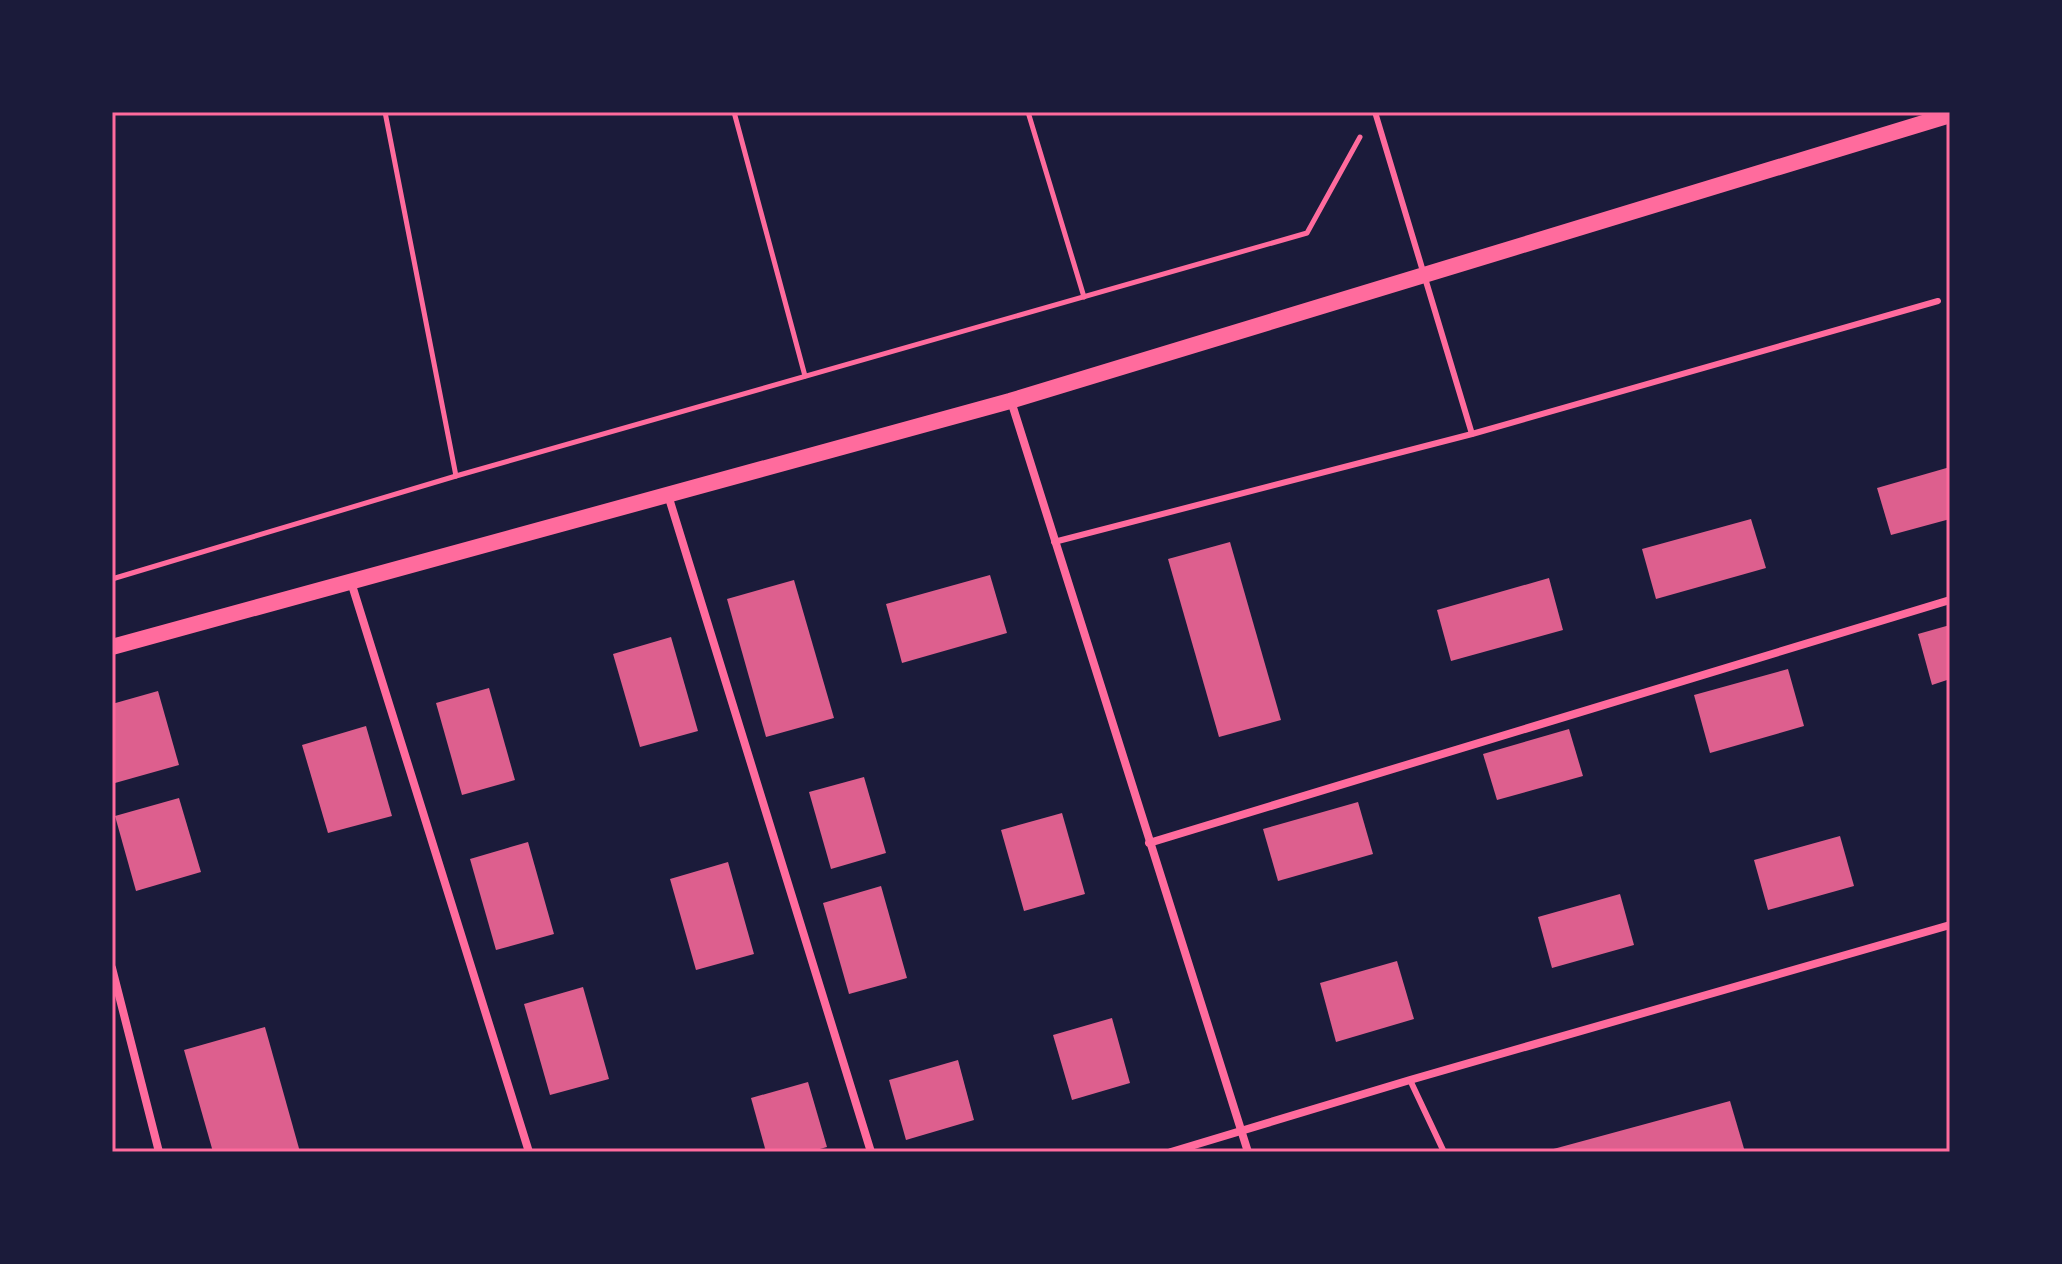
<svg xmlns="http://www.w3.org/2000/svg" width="2062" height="1264" font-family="'Exo 2',sans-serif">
  <rect width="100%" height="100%" fill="#1b1b3a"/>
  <!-- building -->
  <g fill="#dd5f8e">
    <polygon points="1950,467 1950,519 1891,535 1877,488"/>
    <polygon points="1751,519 1766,568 1656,599 1642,549"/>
    <polygon points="1230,542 1281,720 1219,737 1168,559"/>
    <polygon points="990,575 1007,633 902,663 886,604"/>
    <polygon points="1549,578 1563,630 1451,661 1437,610"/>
    <polygon points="794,580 834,718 766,737 727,599"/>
    <polygon points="1950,625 1950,679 1932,685 1918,634"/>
    <polygon points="671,637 698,731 640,747 613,654"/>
    <polygon points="1788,669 1804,726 1710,753 1694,695"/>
    <polygon points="489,688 515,780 462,795 436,703"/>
    <polygon points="158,691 179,765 115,783 112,774 112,704"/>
    <polygon points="366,726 392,816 328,833 302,745"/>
    <polygon points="1569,729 1583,776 1497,800 1483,754"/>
    <polygon points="864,777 886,853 831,869 809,792"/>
    <polygon points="179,798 201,872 136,891 115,816"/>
    <polygon points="1358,802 1373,854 1278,881 1263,829"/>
    <polygon points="1062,813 1085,894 1024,911 1001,830"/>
    <polygon points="1840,836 1854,886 1768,910 1754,860"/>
    <polygon points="528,842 554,934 496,950 470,859"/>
    <polygon points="728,862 754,954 696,970 670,879"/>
    <polygon points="881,886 907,978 849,994 823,903"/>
    <polygon points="1620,894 1634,945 1552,968 1538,917"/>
    <polygon points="1397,961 1414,1019 1336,1042 1320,983"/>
    <polygon points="583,987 609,1079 550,1095 524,1004"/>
    <polygon points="1112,1018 1130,1083 1072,1100 1053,1035"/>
    <polygon points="265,1027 300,1152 213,1152 184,1050"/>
    <polygon points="958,1060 974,1120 906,1140 889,1080"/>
    <polygon points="808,1082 827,1147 809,1152 766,1152 751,1098"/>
    <polygon points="1730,1101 1745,1152 1546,1152 1546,1151"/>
  </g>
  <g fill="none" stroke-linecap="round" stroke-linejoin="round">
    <!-- path -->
    <g stroke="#ff6b9d" stroke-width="5">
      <polyline points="734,112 805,376"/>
      <polyline points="1028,112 1084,297"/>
      <polyline points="456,476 1307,233 1360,137"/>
      <polyline points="112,579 456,476 385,112"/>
    </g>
    <!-- service -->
    <g stroke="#ff6b9d" stroke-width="6">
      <polyline points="1375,112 1472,434"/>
      <polyline points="1054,542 1472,434 1938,301"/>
      <polyline points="1410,1080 1444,1152"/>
    </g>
    <!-- minor -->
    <g stroke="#ff6b9d" stroke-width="8">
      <polyline points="1011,401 1248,1152"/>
      <polyline points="668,495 871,1152"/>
      <polyline points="351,582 529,1152"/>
      <polyline points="1149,843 1950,600"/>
      <polyline points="112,968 159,1152"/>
      <polyline points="1171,1152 1410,1080 1950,925"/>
    </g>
    <!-- secondary -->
    <polyline stroke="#ff6b9d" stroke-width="16" points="112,647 1010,401 1950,115"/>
  </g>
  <!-- border -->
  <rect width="2062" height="1264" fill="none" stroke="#1b1b3a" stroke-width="228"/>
  <rect x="114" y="114" width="1834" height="1036" fill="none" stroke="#ff6b9d" stroke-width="3"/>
</svg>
